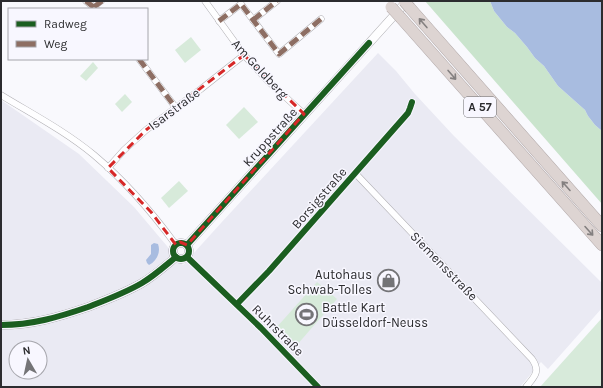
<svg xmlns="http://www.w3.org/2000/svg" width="603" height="388" font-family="Karla,sans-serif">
  <rect width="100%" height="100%" fill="#f9f9fd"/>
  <!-- built -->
  <path fill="#eaeaf3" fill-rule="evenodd" d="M378,53l18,18 19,23 39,42 148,147v25l-54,61 -7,-7 -21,25h-519v-287l78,54 55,53 49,58 38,-42zM16,348h24v24h-24z"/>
  <!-- green -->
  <g fill="#d7eada">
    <polygon points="191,37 201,50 185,63 175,50"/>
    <polygon points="93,62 98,68 86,81 80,76"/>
    <polygon points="125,94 132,102 122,112 115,104"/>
    <polygon points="244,107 258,122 239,139 226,125"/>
    <polygon points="179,181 188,191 169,208 161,198"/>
    <polygon points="317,282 337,299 296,346 276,328"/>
    <polygon points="602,318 602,387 540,387"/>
  </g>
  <!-- forest -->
  <polygon fill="#cae4cd" points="425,1 490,1 494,11 507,27 515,33 527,47 535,58 544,66 558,86 585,110 588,116 595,125 602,131 602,204"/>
  <!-- water -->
  <g fill="#a8bce0">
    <polygon points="490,1 602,1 602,131 595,125 588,116 585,110 558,86 544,66 535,58 527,47 515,33 507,27 494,11"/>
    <path d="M154,243l4,1c3,8 -1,17 -9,21l-2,-2 -1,-3 5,-6v-9z"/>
  </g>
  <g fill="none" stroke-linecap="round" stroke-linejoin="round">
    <defs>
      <polyline id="pedestrian" points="94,7 102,1"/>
      <g id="minor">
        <polyline points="86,1 96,9"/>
        <polyline points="205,1 244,55 269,82 304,114"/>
        <polyline points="253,20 277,1"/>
        <polyline points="219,21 241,4 279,54 321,19"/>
        <polyline points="139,59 176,108"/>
        <path d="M1,95c31,19 64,36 93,60 31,26 58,57 82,90"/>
        <polyline points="108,168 124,150 146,130 201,89 244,55"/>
        <path d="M355,173l177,186c9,13 2,18 -6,28"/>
        <polyline points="187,257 261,328 318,387"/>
        <polyline points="237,304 269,271 408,113 410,108 412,102"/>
      </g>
      <g id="tertiary">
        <circle cx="181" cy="251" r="8"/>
        <polyline points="187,245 407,1"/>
        <path d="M1,325c31,0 58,-8 87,-18 18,-7 37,-14 54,-24 12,-7 23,-17 34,-26"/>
      </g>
      <g id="motorway">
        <polyline points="410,8 602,226"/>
        <polyline points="401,18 602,245"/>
      </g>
    </defs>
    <!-- pedestrian casing -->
    <use href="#pedestrian" stroke="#afaeb2" stroke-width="5.5"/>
    <!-- minor casing -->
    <use href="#minor" stroke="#afaeb2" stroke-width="7"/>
    <!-- tertiary casing -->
    <use href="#tertiary" stroke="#afaeb2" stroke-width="9"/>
    <!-- motorway casing -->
    <use href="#motorway" stroke="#b1a8a8" stroke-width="12"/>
    <!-- pedestrian -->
    <use href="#pedestrian" stroke="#fefeff" stroke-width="4.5"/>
    <!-- minor -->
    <use href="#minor" stroke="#fefeff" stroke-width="6"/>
    <!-- tertiary -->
    <use href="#tertiary" stroke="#fefeff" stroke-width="8"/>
    <!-- motorway -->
    <use href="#motorway" stroke="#ddd4d2" stroke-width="11"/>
    <defs>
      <g id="motorway-bridge">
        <polyline points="404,1 410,8"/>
        <polyline points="391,7 401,18"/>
      </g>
    </defs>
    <!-- motorway-bridge casing -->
    <use href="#motorway-bridge" stroke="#b1a8a8" stroke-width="12" stroke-linecap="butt"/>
    <!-- motorway-bridge -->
    <use href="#motorway-bridge" stroke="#ddd4d2" stroke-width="11"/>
    <!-- quiet -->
    <g stroke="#8d6e63" stroke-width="5" stroke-dasharray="10 5" stroke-linecap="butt">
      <polyline points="86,1 96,9"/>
      <polyline points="94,7 102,1"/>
      <polyline points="253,20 277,1"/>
      <polyline points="219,21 241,4 279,54 321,19"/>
      <polyline points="139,59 176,108"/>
    </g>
    <defs>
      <g id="cycleway">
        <circle cx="181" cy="251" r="8"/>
        <polyline points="187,245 369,43"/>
        <polyline points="187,257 261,328 318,387"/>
        <polyline points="237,304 269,271 408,113 410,108 412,102"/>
        <path d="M1,325c31,0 58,-8 87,-18 18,-7 37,-14 54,-24 12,-7 23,-17 34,-26"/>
      </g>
    </defs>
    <!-- cycleway casing -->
    <use href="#cycleway" stroke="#f8f7ff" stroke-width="8"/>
    <!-- cycleway -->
    <use href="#cycleway" stroke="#1b5e20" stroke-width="6"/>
  </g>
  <!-- one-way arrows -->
  <defs><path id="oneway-shaft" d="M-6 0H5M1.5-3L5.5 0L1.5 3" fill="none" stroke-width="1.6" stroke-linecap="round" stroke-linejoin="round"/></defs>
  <g stroke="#848080">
    <use href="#oneway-shaft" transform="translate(423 23) rotate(-131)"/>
    <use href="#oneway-shaft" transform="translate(452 75) rotate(49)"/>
    <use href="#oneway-shaft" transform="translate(566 186) rotate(-132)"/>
    <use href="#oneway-shaft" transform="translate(589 231) rotate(48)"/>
  </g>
  <!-- marked area -->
  <path fill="none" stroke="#d62828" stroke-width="3" stroke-dasharray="8 5" stroke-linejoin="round" d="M244,55l60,59 -117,131 -7,-3 -4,3 -25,-33 -43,-44 38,-38z"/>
  <!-- icons -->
  <defs>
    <symbol id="shop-ring" viewBox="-11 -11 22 22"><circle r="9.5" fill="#f8f7ff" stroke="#747477" stroke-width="1.5"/><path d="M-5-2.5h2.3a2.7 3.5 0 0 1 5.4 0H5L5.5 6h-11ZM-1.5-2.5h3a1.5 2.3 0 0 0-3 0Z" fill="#747477"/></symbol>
    <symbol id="stadium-ring" viewBox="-11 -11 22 22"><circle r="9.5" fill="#f8f7ff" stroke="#747477" stroke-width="1.5"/><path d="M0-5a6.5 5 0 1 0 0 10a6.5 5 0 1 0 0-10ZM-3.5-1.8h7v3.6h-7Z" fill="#747477"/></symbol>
  </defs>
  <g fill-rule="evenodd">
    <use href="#shop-ring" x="376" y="268" width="25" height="25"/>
    <use href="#stadium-ring" x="294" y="302" width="25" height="25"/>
  </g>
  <g text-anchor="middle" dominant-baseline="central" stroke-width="3" stroke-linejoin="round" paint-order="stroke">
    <!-- shield labels -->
    <rect fill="#f8f7ff" stroke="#69696d" stroke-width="1" x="464" y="97" width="32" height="20" rx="3"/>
    <g font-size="12" font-weight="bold" fill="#2c2c2f">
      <text x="480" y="107">A 57</text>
    </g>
    <!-- street labels -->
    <g font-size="13" fill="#2c2c2f" stroke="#f8f7ff">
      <text transform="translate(260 69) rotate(47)">Am Goldberg</text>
      <text transform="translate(174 109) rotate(-37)">Isarstraße</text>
      <text transform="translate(270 137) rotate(-48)">Kruppstraße</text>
      <text transform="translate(319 198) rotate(-49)">Borsigstraße</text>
      <text transform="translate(444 266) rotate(46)">Siemensstraße</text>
      <text transform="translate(278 330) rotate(45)">Ruhrstraße</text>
    </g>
    <!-- poi labels -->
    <g font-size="13" fill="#2c2c2f" stroke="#f8f7ff" text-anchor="end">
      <text x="372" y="274">Autohaus<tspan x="372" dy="15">Schwab-Tolles</tspan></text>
      <text x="322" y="307" text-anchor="start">Battle Kart<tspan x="322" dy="15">Düsseldorf-Neuss</tspan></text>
    </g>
  </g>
  <!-- border -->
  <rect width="603" height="388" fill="none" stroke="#2c2c2f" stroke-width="4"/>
  <!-- legend -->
  <rect x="8" y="8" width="140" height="52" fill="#f8f7ff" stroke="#a6a6ac"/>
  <rect x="16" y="21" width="20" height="6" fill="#1b5e20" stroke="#a6a6ac"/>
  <text x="44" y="28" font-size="12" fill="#2c2c2f">Radweg</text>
  <rect x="16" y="41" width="20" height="6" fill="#8d6e63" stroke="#a6a6ac"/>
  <text x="44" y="48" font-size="12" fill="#2c2c2f">Weg</text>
  <!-- north arrow -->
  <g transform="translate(28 360) rotate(351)"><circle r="19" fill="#f8f7ff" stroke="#a6a6ac"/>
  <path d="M0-3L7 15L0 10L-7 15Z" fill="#747477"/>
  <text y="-6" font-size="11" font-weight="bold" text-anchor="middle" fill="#2c2c2f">N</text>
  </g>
</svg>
